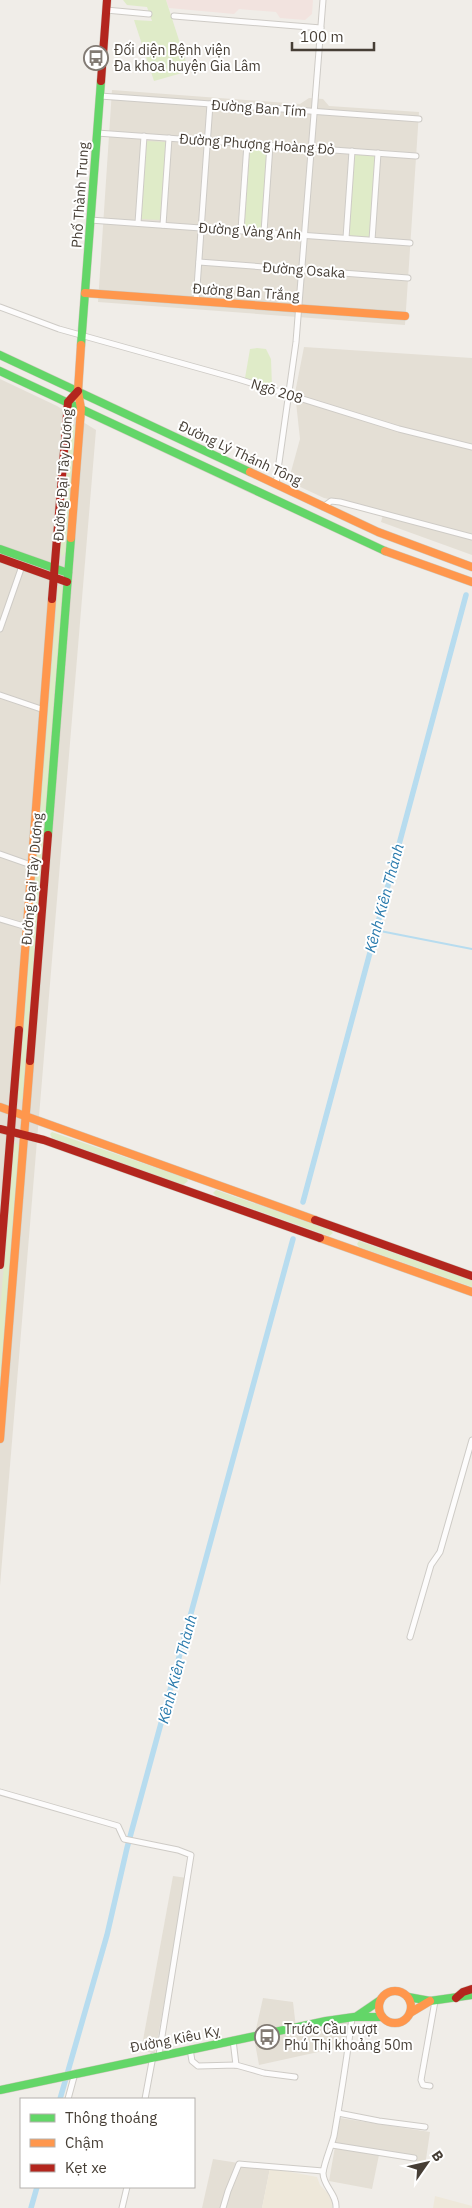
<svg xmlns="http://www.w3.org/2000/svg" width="472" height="2208" font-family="'IBM Plex Sans',sans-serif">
  <rect width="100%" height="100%" fill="#f0ede8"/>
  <!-- residential -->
  <g fill="#e4dfd5">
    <polygon points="112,90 300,104 309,98 323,99 329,106 419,112 405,325 98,302"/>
    <polygon points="304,347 472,358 472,555 381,522 384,511 324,498 294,484 289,479 300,439 295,393"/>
    <polygon points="0,379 57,406 96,430 0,1586"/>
    <polygon points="173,1876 187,1878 155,2053 141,2051"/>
    <polygon points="263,1998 293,2002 296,2028 348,2019 351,2035 350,2045 259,2065 254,2038"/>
    <polygon points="340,2118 430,2132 425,2166 416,2165 417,2161 379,2155 372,2189 329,2181"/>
    <polygon points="213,2159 270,2168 262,2208 202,2208"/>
  </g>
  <!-- education -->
  <g fill="#eee8da">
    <polygon points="270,2168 317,2177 320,2185 333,2199 332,2208 262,2208"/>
    <polygon points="435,2196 472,2206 472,2208 433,2208"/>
  </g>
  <!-- medical -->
  <polygon fill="#f2e3df" points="166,0 313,0 312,14 305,20 280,18 276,12 239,9 234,14 169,8"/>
  <!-- green -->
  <g fill="#dfebc8">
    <polygon points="123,0 166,0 189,71 154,81 134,20 152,21 147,7 127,5"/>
    <polygon points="146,141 166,142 160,220 141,219"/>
    <polygon points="247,144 270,145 264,232 241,230"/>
    <polygon points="352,151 378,153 372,240 346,238"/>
    <polygon points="257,348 266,349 271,359 272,386 245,378 250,349"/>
    <polygon points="73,424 76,429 66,552 62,557 60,552 70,427"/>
    <polygon points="58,586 61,586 63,589 23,1098 20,1101 17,1097"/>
    <polygon points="52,1132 186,1178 188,1181 183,1185 52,1138 50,1134"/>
    <polygon points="16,1142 19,1146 0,1391 0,1314 13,1145"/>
    <polygon points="216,1190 330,1230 333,1233 329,1236 216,1196 213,1193"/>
    <polygon points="359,1241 472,1280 472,1287 359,1247 357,1244"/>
  </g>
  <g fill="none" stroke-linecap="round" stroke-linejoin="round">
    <!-- stream -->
    <polyline stroke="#b7dcef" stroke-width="2" points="375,930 472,949"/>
    <!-- canal -->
    <g stroke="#b7dcef" stroke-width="5.5">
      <polyline points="303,1202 466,595"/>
      <polyline points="60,2099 107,1935 127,1848 293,1239"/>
      <polyline points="31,2208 37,2187"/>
    </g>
    <defs>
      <g id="street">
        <polyline points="106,10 149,14"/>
        <polyline points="174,16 321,28"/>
        <polyline points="100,96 419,119"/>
        <polyline points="97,133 416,156"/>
        <polyline points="90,220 410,243"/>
        <polyline points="138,223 144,136"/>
        <polyline points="163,225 169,138"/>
        <polyline points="241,230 247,144"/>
        <polyline points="264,232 270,145"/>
        <polyline points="346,238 352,151"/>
        <polyline points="372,240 378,153"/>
        <polyline points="199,262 408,278"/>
        <polyline points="196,301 210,104"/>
        <polyline points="0,307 59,329 238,379 399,429 472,447"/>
        <polyline points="276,484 296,342 323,0"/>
        <polyline points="323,507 331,501 340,502 472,537"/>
        <polyline points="0,629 22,566"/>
        <polyline points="0,695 44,710"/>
        <polyline points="0,854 31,865"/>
        <polyline points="0,919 27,927"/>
        <polyline points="410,1637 431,1565 440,1552 472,1440"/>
        <polyline points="0,1792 118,1826 124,1839 178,1850 191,1855 159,2055"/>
        <polyline points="233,2040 236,2065"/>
        <polyline points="190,2049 192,2061 198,2066 236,2065 264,2073 295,2077"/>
        <polyline points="430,2086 423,2085 421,2080 435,2001"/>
        <polyline points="68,2099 75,2073"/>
        <polyline points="145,2099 153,2056"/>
        <polyline points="338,2113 379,2121 425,2127"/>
        <polyline points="332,2145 414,2158"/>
        <polyline points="122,2208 127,2187"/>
        <polyline points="223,2208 228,2191 239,2164 323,2171"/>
        <path d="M336,2208c1,-14 -13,-22 -13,-35 1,-10 8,-26 11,-37 7,-40 13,-79 18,-118"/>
      </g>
      <g id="fast">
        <polyline points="81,345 101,81"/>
        <polyline points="0,355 250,472"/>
        <polyline points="0,371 385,551"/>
        <polyline points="0,549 68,573"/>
        <polyline points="48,835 71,538"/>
        <polyline points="408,1997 430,2001 472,1995"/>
        <polyline points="357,2016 379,2001"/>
        <polyline points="0,2090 326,2021 354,2017 382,2017"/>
      </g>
      <g id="slow">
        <polyline points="85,293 405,316"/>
        <polyline points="250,472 378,532 472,567"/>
        <polyline points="71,538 81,409 78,391 81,345"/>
        <polyline points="385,551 472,582"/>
        <polyline points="19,1030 52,599"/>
        <polyline points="0,1107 315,1220"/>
        <polyline points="320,1238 472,1292"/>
        <polyline points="0,1439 30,1061"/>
        <circle cx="395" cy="2007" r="16"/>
        <polyline points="410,2013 430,2001"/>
      </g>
      <g id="jam">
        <polyline points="101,81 107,0"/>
        <polyline points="0,558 67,582"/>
        <polyline points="52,599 68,402 78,391"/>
        <polyline points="30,1061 48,835"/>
        <polyline points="0,1129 44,1140 320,1238"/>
        <polyline points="315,1220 472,1276"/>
        <polyline points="0,1265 19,1030"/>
        <polyline points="456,1998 463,1992 472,1989"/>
      </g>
    </defs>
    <!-- street casing -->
    <use href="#street" stroke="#cecbc6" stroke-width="7"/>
    <!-- fast casing -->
    <use href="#fast" stroke="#d0cabf" stroke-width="9"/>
    <!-- slow casing -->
    <use href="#slow" stroke="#d0cabf" stroke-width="9"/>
    <!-- jam casing -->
    <use href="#jam" stroke="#d0cabf" stroke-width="9"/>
    <!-- street -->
    <use href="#street" stroke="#fdfcfc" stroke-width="5"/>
    <!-- fast -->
    <use href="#fast" stroke="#63d668" stroke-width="8"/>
    <!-- slow -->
    <use href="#slow" stroke="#ff974d" stroke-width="8"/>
    <!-- jam -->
    <use href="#jam" stroke="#b3261e" stroke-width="8"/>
  </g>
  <!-- icons -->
  <defs>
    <symbol id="bus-ring" viewBox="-11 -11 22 22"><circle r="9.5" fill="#fff" stroke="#827b74" stroke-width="1.5"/><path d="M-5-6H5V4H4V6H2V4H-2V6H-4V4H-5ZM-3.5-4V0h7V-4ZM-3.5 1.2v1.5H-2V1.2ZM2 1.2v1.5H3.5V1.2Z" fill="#827b74"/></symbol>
  </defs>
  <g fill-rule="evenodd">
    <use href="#bus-ring" x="82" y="44" width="28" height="28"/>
    <use href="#bus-ring" x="253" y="2023" width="28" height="28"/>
  </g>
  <g text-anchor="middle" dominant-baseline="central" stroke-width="4" stroke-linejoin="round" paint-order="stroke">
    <!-- poi labels -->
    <g font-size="14" fill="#463e35" stroke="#fff" text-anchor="start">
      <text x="114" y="50">Đối diện Bệnh viện<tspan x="114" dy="16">Đa khoa huyện Gia Lâm</tspan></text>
      <text x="284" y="2029">Trước Cầu vượt<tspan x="284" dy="16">Phú Thị khoảng 50m</tspan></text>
    </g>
    <!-- street labels -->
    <g font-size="14" fill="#463e35" stroke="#fff">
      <text transform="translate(259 108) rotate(4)">Đường Ban Tím</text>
      <text transform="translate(257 144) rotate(4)">Đường Phượng Hoàng Đỏ</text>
      <text transform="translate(80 195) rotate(-86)">Phố Thành Trung</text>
      <text transform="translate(250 231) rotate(4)">Đường Vàng Anh</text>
      <text transform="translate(304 270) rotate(4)">Đường Osaka</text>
      <text transform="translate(246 292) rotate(4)">Đường Ban Trắng</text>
      <text transform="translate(277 391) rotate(17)">Ngõ 208</text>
      <text transform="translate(240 453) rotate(25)">Đường Lý Thánh Tông</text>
      <text transform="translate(63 475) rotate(-86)">Đường Đại Tây Dương</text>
      <text transform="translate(32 879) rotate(-85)">Đường Đại Tây Dương</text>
      <text transform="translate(175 2039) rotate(-11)">Đường Kiêu Kỵ</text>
    </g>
    <!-- water labels -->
    <g font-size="15" font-style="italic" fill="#2a7bad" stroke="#fff">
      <text transform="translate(384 898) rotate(-75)">Kênh Kiên Thành</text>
      <text transform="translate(177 1669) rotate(-75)">Kênh Kiên Thành</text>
    </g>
  </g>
  <!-- legend -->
  <rect x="20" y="2098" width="175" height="90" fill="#ffffff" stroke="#b5b2ae"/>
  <rect x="30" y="2114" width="25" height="8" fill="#63d668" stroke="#b5b2ae"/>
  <text x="65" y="2123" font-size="15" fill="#463e35">Thông thoáng</text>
  <rect x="30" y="2139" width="25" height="8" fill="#ff974d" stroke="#b5b2ae"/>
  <text x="65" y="2148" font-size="15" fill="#463e35">Chậm</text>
  <rect x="30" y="2164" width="25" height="8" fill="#b3261e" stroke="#b5b2ae"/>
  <text x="65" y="2173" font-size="15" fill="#463e35">Kẹt xe</text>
  <!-- north arrow -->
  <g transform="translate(427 2163) rotate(56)" stroke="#ffffff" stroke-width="4" paint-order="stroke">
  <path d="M0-4L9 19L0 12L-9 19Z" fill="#463e35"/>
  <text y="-8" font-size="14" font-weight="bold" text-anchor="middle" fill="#463e35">B</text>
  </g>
  <!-- scale -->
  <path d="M292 42v8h82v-8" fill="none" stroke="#463e35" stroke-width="2.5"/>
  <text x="300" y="42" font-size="15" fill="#463e35" stroke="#ffffff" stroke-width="4" paint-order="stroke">100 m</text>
</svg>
